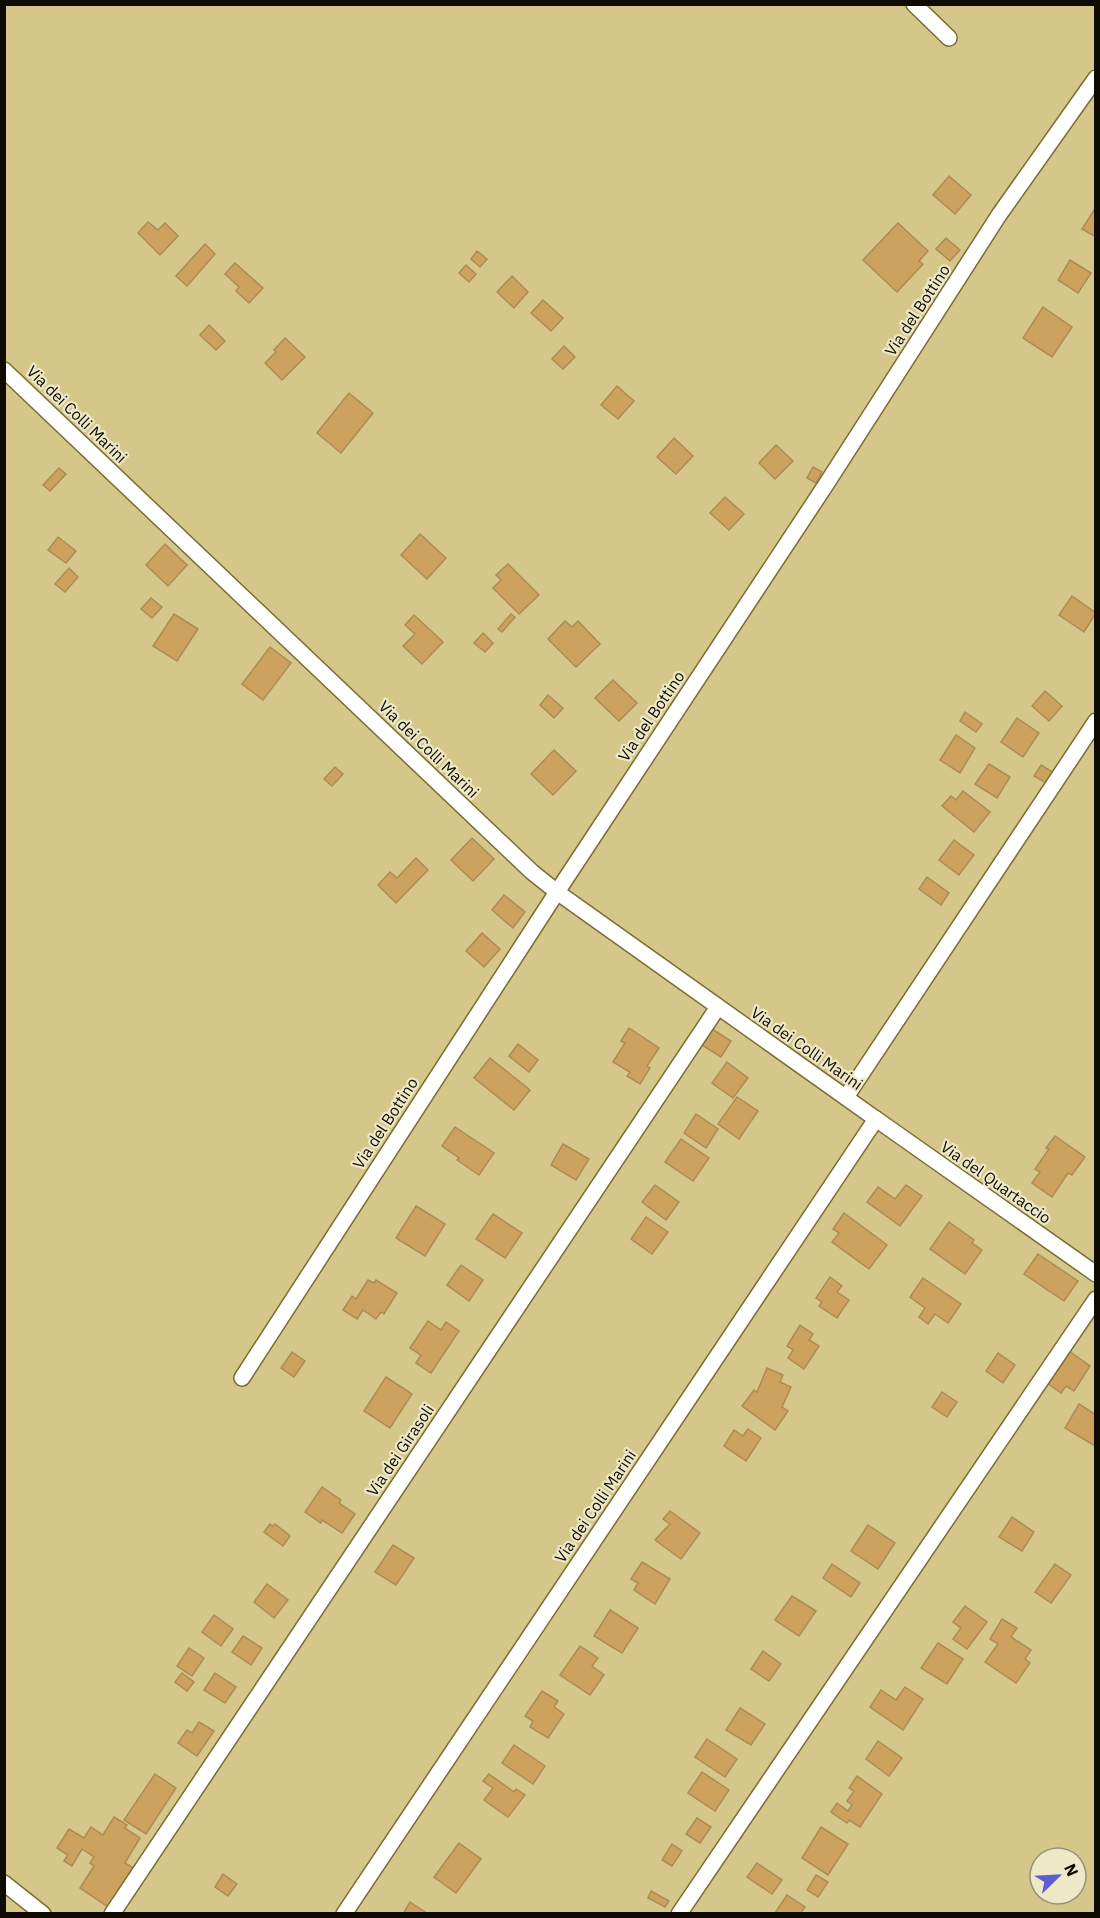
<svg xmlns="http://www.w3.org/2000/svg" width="1100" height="1918" font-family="'IBM Plex Sans',sans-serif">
  <rect width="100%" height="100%" fill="#d5c789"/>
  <!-- building -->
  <g fill="#cda25f" stroke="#ad8b55" stroke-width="1.5">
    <polygon points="949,176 971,195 955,214 933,195"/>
    <polygon points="1096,207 1096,237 1082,229"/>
    <polygon points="148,222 158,230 165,223 178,236 160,255 138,233"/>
    <polygon points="898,223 928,251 919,261 923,264 897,292 863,260"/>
    <polygon points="946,238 960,250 950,261 936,249"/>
    <polygon points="205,244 215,254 187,286 176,276"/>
    <polygon points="477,251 487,259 480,267 471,259"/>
    <polygon points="1070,260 1091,273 1078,293 1058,280"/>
    <polygon points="235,263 263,288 249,303 236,291 239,287 225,274"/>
    <polygon points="466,265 476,274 469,282 459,273"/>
    <polygon points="512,276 528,292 514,308 497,292"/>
    <polygon points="543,300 563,318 551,331 531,313"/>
    <polygon points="1043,307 1072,327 1052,357 1023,338"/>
    <polygon points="209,325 225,341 216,350 200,335"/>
    <polygon points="285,338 305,357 282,380 265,363 276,352 274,350"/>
    <polygon points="564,346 575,357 563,369 552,359"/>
    <polygon points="617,386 634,401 618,419 601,405"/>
    <polygon points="349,393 373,413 341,453 317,433"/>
    <polygon points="674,438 693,456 676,474 657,457"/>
    <polygon points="776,445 793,461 775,479 759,463"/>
    <polygon points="813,467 822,472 816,483 807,478"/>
    <polygon points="59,468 66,474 50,491 43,485"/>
    <polygon points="725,497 744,514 729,530 710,513"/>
    <polygon points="420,534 446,558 427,579 401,555"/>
    <polygon points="58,537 76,551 66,563 48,550"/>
    <polygon points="165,544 187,565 168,586 146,565"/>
    <polygon points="508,564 539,595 519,614 493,588 501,580 496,575"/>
    <polygon points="69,568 78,577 65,592 55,584"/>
    <polygon points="1072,596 1096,613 1084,632 1059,615"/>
    <polygon points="151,598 162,607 152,618 141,609"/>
    <polygon points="174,614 198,629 177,661 153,646"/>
    <polygon points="511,614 515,617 502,632 498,629"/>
    <polygon points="414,615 443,642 422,664 403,646 415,634 405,625"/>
    <polygon points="565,621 572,627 578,621 600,644 576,667 548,639"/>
    <polygon points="483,633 493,643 485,652 474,643"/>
    <polygon points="270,647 291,663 263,700 242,684"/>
    <polygon points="613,680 637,703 619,721 595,698"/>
    <polygon points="1045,691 1062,706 1049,721 1032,706"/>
    <polygon points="548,695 563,708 554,718 540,705"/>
    <polygon points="965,712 982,724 976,732 960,721"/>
    <polygon points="1017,718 1039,733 1023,757 1001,742"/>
    <polygon points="956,735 975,748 960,773 940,760"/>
    <polygon points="554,750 576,771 553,795 531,774"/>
    <polygon points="989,764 1010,777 997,798 975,784"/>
    <polygon points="1041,765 1054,773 1048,784 1034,776"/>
    <polygon points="335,767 343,774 332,786 324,779"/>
    <polygon points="963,791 990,812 974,832 942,806 951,796 956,800"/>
    <polygon points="472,838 494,859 473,881 451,860"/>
    <polygon points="954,840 974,855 959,875 939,860"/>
    <polygon points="416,858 428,870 396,903 378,885 390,872 397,878"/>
    <polygon points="927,877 949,893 941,905 919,889"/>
    <polygon points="504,895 525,912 513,928 492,910"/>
    <polygon points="482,933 500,949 484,967 466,951"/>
    <polygon points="629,1028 659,1048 647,1066 650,1068 640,1084 627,1076 630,1072 613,1062 625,1043 621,1041"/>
    <polygon points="712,1029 731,1041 721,1057 702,1045"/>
    <polygon points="518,1044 538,1060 529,1072 509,1056"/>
    <polygon points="490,1058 530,1090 514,1110 474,1078"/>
    <polygon points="727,1062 748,1078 733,1098 712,1083"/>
    <polygon points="737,1097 758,1111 739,1139 718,1124"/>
    <polygon points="696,1114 718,1129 706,1148 684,1133"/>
    <polygon points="455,1127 494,1153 479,1175 457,1160 459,1158 442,1146"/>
    <polygon points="1055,1136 1085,1157 1072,1175 1068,1173 1052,1197 1032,1183 1040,1172 1035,1169 1049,1149 1046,1148"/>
    <polygon points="681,1139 709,1158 693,1181 665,1162"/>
    <polygon points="563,1144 589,1159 576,1180 551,1165"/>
    <polygon points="655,1185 679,1202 666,1220 642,1202"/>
    <polygon points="906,1185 922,1196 900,1226 867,1202 878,1187 895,1199"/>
    <polygon points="416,1206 445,1224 425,1256 396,1238"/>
    <polygon points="844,1213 887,1245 869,1269 832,1242 839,1233 833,1229"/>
    <polygon points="493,1214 522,1233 505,1258 476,1239"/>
    <polygon points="646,1217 668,1232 652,1254 631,1239"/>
    <polygon points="949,1222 974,1240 972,1243 982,1250 965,1274 930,1249"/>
    <polygon points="1038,1254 1078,1281 1064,1301 1024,1274"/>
    <polygon points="461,1265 483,1280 469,1301 447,1285"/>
    <polygon points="830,1277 842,1286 837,1292 849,1300 837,1318 819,1306 822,1302 816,1298"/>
    <polygon points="923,1278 961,1304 948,1323 935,1314 928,1324 919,1317 925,1308 910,1297"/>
    <polygon points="368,1280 374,1283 376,1280 397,1293 384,1314 381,1312 376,1319 363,1310 357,1319 343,1310 352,1296 356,1299"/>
    <polygon points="428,1321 441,1330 446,1322 459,1331 431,1373 416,1363 421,1355 410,1348"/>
    <polygon points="800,1325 813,1334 809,1340 819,1346 804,1369 788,1358 793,1350 787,1346"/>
    <polygon points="1069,1351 1090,1366 1074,1391 1066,1386 1061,1393 1047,1383"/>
    <polygon points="292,1352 305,1361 294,1377 281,1368"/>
    <polygon points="998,1353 1015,1365 1003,1383 986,1371"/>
    <polygon points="767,1368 783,1375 780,1382 791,1387 782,1407 788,1411 775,1430 742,1406 754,1390 757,1392"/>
    <polygon points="386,1377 412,1394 390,1428 364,1411"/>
    <polygon points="942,1392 957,1402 947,1417 932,1407"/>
    <polygon points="1079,1404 1096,1415 1095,1446 1065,1428"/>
    <polygon points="748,1429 761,1438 746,1461 724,1446 734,1430 743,1436"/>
    <polygon points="322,1487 341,1500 339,1503 355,1514 342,1533 322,1520 321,1523 305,1512"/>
    <polygon points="670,1511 700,1533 681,1559 655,1540 670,1524 663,1519"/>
    <polygon points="1012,1517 1034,1532 1022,1551 999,1537"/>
    <polygon points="270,1524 273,1526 275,1524 290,1536 283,1546 264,1532"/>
    <polygon points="868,1525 895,1543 878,1569 851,1551"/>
    <polygon points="393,1545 414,1558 396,1585 375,1572"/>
    <polygon points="642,1562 670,1579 655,1604 634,1590 638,1583 631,1579"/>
    <polygon points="832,1564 860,1583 851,1597 823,1578"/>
    <polygon points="1055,1564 1071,1575 1051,1603 1035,1592"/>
    <polygon points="267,1584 288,1600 274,1618 254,1602"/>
    <polygon points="792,1596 816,1611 799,1636 775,1620"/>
    <polygon points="965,1606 987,1622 967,1649 953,1639 961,1628 953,1622"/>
    <polygon points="610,1610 638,1628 622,1653 594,1636"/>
    <polygon points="214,1615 233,1629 221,1646 202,1632"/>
    <polygon points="1002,1619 1017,1628 1011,1637 1031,1650 1025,1659 1030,1663 1016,1683 985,1662 998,1644 990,1639"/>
    <polygon points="243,1636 262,1648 251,1665 232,1652"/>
    <polygon points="938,1643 963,1659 947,1684 921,1668"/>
    <polygon points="580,1646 598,1658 592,1666 604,1675 590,1695 560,1675"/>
    <polygon points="189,1648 204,1658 192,1676 177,1666"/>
    <polygon points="763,1651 781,1664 769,1681 751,1669"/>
    <polygon points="182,1673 194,1682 187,1691 175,1682"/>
    <polygon points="215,1673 236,1687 225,1703 204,1690"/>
    <polygon points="905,1687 923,1699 903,1730 870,1707 881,1690 896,1700"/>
    <polygon points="542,1691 558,1701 554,1707 564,1714 548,1738 530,1727 533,1721 525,1716"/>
    <polygon points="740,1708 765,1724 751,1745 726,1730"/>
    <polygon points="199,1722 214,1731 197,1756 178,1743 187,1730 192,1733"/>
    <polygon points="707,1739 737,1759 725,1777 695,1757"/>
    <polygon points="878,1741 902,1758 889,1776 866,1759"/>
    <polygon points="514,1745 545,1766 533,1784 502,1763"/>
    <polygon points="702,1772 729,1790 715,1811 688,1793"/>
    <polygon points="155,1774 176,1788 146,1834 124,1820"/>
    <polygon points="489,1774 514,1792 516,1789 525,1795 508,1817 484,1800 493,1788 483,1781"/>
    <polygon points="857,1776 882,1794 860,1827 849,1820 847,1823 831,1812 837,1803 848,1811 852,1805 847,1801 854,1791 849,1788"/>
    <polygon points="114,1817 127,1825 125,1828 140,1838 125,1863 133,1868 108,1907 80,1888 94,1866 90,1863 94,1857 82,1849 72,1866 64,1861 68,1855 57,1848 69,1829 84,1838 91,1827 103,1835"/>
    <polygon points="697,1818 711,1827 700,1843 686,1834"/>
    <polygon points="821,1827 848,1844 828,1875 802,1858"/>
    <polygon points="459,1843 481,1859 456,1893 434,1877"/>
    <polygon points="672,1844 682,1851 672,1866 662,1860"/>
    <polygon points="757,1863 782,1880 772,1894 747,1877"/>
    <polygon points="223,1874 237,1884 228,1896 215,1887"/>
    <polygon points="816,1875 828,1882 818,1897 807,1890"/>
    <polygon points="651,1891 669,1901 665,1907 648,1898"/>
    <polygon points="787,1895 805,1907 800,1914 775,1913"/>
    <polygon points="410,1902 428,1914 403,1914"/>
  </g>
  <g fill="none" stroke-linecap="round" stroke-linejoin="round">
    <defs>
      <g id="street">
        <polyline points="914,4 949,38"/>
        <polyline points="4,370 532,872 557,892 876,1119 344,1914"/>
        <polyline points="846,1097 1096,721"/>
        <polyline points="876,1119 1096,1274"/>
        <polyline points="242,1378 557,892 827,483 999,215 1096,78"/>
        <polyline points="4,1883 43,1914"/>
        <polyline points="112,1914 718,1007"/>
        <polyline points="679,1914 1096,1299"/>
      </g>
    </defs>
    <!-- street casing -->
    <use href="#street" stroke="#7a6d30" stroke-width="18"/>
    <!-- street -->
    <use href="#street" stroke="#fff" stroke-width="15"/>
  </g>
  <g text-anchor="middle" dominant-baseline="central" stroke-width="4.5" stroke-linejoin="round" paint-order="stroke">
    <!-- street labels -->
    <g font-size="16" fill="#100b00" stroke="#eee8c9">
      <text transform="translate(917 310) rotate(-57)">Via del Bottino</text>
      <text transform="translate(77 414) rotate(44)">Via dei Colli Marini</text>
      <text transform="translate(651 716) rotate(-56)">Via del Bottino</text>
      <text transform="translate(429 749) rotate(44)">Via dei Colli Marini</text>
      <text transform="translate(807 1048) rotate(35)">Via dei Colli Marini</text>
      <text transform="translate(385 1123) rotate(-57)">Via del Bottino</text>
      <text transform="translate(996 1182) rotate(35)">Via del Quartaccio</text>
      <text transform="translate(400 1450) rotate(-56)">Via dei Girasoli</text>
      <text transform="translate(595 1506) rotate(-56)">Via dei Colli Marini</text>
    </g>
  </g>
  <!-- border -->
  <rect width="1100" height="1918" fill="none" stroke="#100b00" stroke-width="12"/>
  <!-- north arrow -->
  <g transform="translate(1058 1876) rotate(66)"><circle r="28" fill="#eee8c9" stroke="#959079" stroke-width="1.5"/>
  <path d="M0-4.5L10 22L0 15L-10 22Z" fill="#5a5dd5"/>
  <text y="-9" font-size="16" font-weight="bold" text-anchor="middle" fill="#100b00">N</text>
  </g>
</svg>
